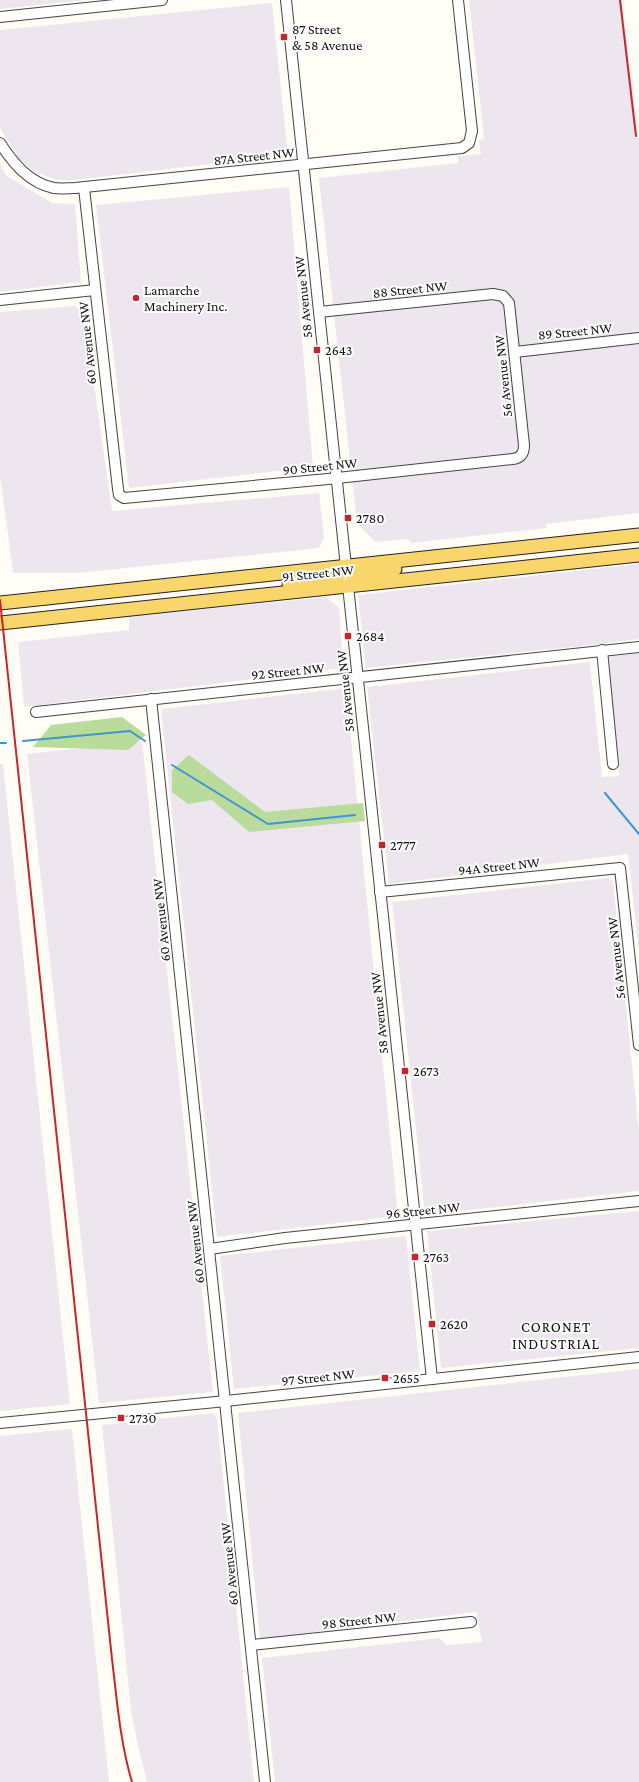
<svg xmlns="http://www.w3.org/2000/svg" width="639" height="1782" font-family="'Crimson Pro',serif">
  <rect width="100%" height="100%" fill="#fffdf5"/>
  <!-- industrial -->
  <g fill="#eee6ef">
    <polygon points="0,0 87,0 0,9"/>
    <polygon points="469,0 622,0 639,139 639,513 546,524 546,528 411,543 408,539 376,542 357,524 319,178 458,163 458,156 481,154 479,140 484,139"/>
    <polygon points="272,3 288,155 75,180 57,180 35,172 19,159 0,128 0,30"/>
    <polygon points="0,165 7,176 52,203 75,204 81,282 0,292"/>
    <polygon points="289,187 313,467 129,488 96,205"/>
    <polygon points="75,306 84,312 112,511 319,493 324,538 319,548 78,573 13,573 0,475 0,312"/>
    <polygon points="639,564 639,639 592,645 366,668 358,595"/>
    <polygon points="326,597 339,608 343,668 24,707 18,642 129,630 129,617"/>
    <polygon points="639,653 639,952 628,854 389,884 367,687 590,662 602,777 619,776 606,657"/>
    <polygon points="346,688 398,1216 217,1237 161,709"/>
    <polygon points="142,741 213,1392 99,1403 27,754"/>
    <polygon points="0,764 3,764 70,1404 0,1411"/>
    <polygon points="608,878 613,882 639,1132 639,1191 425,1215 392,902"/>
    <polygon points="639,1211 639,1348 441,1368 427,1231"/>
    <polygon points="406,1236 420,1371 234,1389 220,1256"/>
    <polygon points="639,1369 639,1782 275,1782 262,1658 439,1638 447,1645 482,1642 476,1612 260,1639 238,1413"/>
    <polygon points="213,1413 217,1418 254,1782 147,1782 138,1746 131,1710 102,1425"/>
    <polygon points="72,1429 109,1782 0,1782 0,1436"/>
  </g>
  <!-- forest -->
  <g fill="#b9dc9c">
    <polygon points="122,717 146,735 128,750 33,747 51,725"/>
    <polygon points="189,755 265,812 363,803 365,821 249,832 212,800 188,804 172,792 172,770"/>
  </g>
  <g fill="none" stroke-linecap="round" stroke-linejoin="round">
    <!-- stream -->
    <g stroke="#3f96cf" stroke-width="2">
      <polyline points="23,741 130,731 145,741"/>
      <polyline points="0,743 6,743"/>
      <polyline points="172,765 268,824 355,815"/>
      <polyline points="605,793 639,834"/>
    </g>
    <defs>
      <g id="minor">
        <polyline points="286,0 432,1379"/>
        <polyline points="0,17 162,0"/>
        <path d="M0,143c13,20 29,40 54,45 6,1 14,0 21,0l387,-40 7,-5 3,-12 -14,-131"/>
        <path d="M84,188l34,301 1,6 5,3 204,-19 185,-20c8,-1 11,-6 11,-14l-15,-142 -6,-7 -10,-2 -174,18"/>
        <polyline points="0,300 95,290"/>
        <polyline points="515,352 639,338"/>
        <polyline points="602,650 613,764"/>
        <polyline points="151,699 265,1782"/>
        <polyline points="36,712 639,647"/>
        <polyline points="380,892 620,868 639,1045"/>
        <polyline points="210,1249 285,1238 639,1201"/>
        <polyline points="0,1423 216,1402 639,1357"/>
        <polyline points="251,1645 471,1622"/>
      </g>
      <g id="major">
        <polyline points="289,584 336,576 340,574 346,566"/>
        <polyline points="348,586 357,576 395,569"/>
        <polyline points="0,603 639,535"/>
        <polyline points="0,623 639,555"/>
      </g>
    </defs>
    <!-- minor casing -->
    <use href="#minor" stroke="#444" stroke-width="12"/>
    <!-- major casing -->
    <use href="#major" stroke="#222" stroke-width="15"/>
    <!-- minor -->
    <use href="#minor" stroke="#fff" stroke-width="10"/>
    <!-- major -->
    <use href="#major" stroke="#f9d66b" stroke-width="13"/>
    <!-- rail -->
    <g stroke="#c4262e" stroke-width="2">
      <polyline points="620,0 636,136"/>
      <path d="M0,600l112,1059c5,41 8,83 20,123"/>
    </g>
  </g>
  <!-- markers -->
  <g fill="#c4262e" stroke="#fff" stroke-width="1.5">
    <rect x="280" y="33" width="8" height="8" rx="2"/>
    <circle cx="136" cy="298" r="4"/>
    <rect x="313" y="346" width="8" height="8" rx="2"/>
    <rect x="344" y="514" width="8" height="8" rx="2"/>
    <rect x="344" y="632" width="8" height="8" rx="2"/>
    <rect x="378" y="841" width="8" height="8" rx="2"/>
    <rect x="401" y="1067" width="8" height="8" rx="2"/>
    <rect x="411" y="1253" width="8" height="8" rx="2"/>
    <rect x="428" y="1320" width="8" height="8" rx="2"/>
    <rect x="381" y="1374" width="8" height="8" rx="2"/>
    <rect x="117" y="1414" width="8" height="8" rx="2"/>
  </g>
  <g text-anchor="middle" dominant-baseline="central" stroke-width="4" stroke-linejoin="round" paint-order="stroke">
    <!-- poi labels -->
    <g font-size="14" fill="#111" stroke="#fff" text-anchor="start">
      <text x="292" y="29">87 Street<tspan x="292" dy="16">&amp; 58 Avenue</tspan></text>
      <text x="144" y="290">Lamarche<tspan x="144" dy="16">Machinery Inc.</tspan></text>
      <text x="325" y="350">2643</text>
      <text x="356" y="518">2780</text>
      <text x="356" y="636">2684</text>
      <text x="390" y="845">2777</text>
      <text x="413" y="1071">2673</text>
      <text x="423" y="1257">2763</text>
      <text x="440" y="1324">2620</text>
      <text x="393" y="1378">2655</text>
      <text x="129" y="1418">2730</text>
    </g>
    <!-- street labels -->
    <g font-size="14" fill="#111" stroke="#fff">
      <text transform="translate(254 156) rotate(-6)">87A Street NW</text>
      <text transform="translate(410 289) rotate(-6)">88 Street NW</text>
      <text transform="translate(303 297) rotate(-96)">58 Avenue NW</text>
      <text transform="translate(575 331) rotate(-6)">89 Street NW</text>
      <text transform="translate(87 343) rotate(-96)">60 Avenue NW</text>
      <text transform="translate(503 376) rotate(-96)">56 Avenue NW</text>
      <text transform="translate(320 466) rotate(-6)">90 Street NW</text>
      <text transform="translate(318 573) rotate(-6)">91 Street NW</text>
      <text transform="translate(288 671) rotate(-6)">92 Street NW</text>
      <text transform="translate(345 691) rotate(-96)">58 Avenue NW</text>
      <text transform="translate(499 866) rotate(-6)">94A Street NW</text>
      <text transform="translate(161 920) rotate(-96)">60 Avenue NW</text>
      <text transform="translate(616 958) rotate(-96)">56 Avenue NW</text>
      <text transform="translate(379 1013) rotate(-96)">58 Avenue NW</text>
      <text transform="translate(423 1210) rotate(-6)">96 Street NW</text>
      <text transform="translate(195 1242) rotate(-96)">60 Avenue NW</text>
      <text transform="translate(318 1377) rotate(-6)">97 Street NW</text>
      <text transform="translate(229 1564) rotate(-96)">60 Avenue NW</text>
      <text transform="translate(359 1620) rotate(-6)">98 Street NW</text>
    </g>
    <!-- neighbourhood labels -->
    <g font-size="15" letter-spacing="1" fill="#111" stroke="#fff">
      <text x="556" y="1327">CORONET<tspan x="556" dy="17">INDUSTRIAL</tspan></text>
    </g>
  </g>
</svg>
